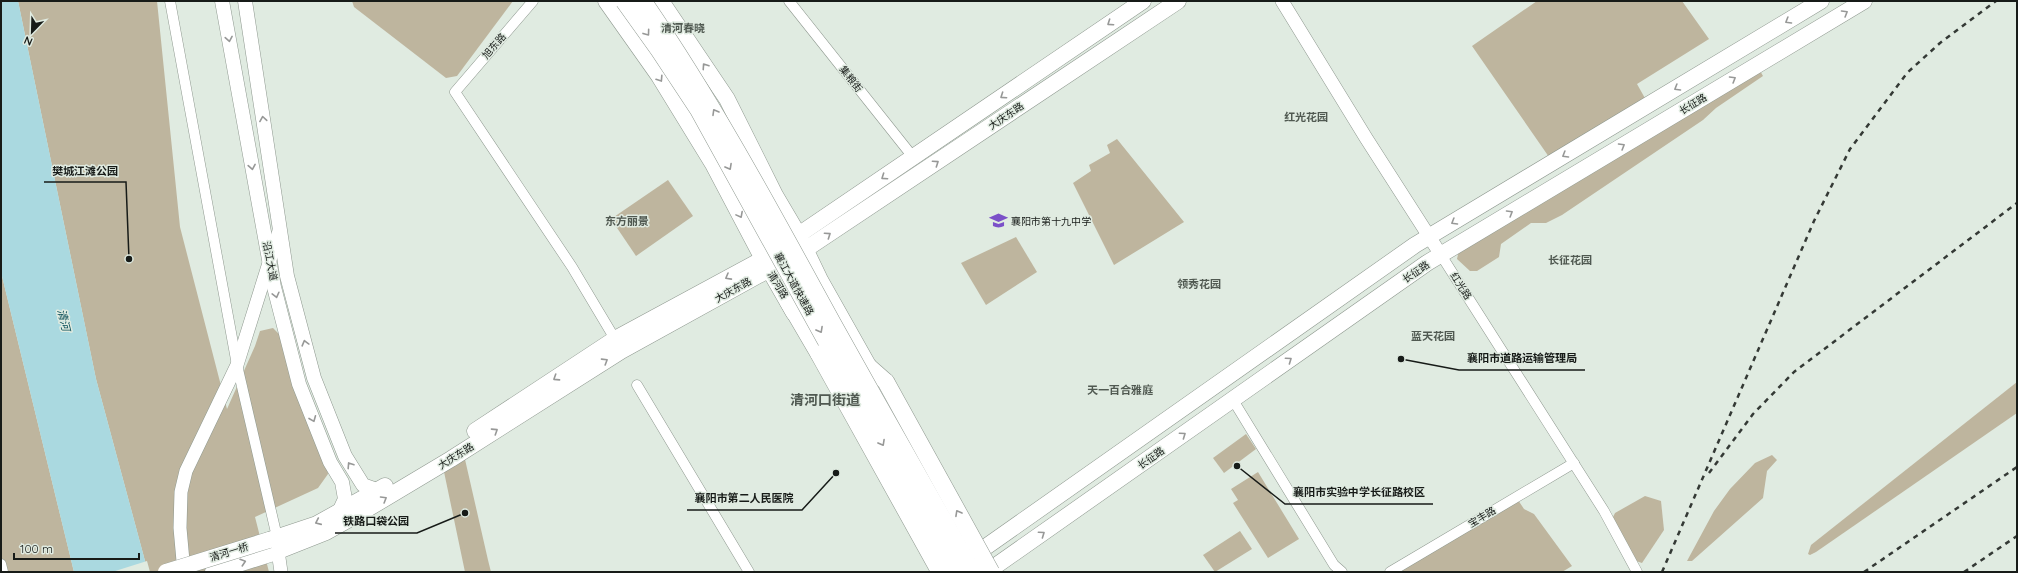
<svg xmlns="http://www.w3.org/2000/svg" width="2018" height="573" font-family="Quicksand,'Noto Sans SC',sans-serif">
  <rect width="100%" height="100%" fill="#e0ebe1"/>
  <!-- green -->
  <g fill="#beb59e">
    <polygon points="18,1 157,1 180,227 227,409 255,346 260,331 273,328 285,340 326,457 328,474 318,488 255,517 269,572 148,572 96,379"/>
    <polygon points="352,1 513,1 457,76 446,78 354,7"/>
    <polygon points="1537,1 1682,1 1709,39 1637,84 1646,100 1549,157 1472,46"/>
    <polygon points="1759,69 1763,76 1716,108 1703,120 1562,215 1546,223 1531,223 1501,244 1499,257 1477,271 1470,271 1457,259 1459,250"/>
    <polygon points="1117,139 1184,222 1114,265 1073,183 1091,171 1089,165 1110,153 1107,145"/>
    <polygon points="668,180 693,216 636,256 611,219"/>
    <polygon points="1016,237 1037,272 986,305 961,263"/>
    <polygon points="1,272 74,572 1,572"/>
    <polygon points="2017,382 2017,413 1816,552 1810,555 1808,554 1811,545"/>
    <polygon points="1246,434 1256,449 1224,473 1213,458"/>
    <polygon points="464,455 488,560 491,572 465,572 443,467"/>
    <polygon points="1772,455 1777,460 1767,471 1763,498 1692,561 1687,561 1714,511 1730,489 1755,463"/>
    <polygon points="1258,472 1299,539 1268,558 1233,503 1238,500 1231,489"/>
    <polygon points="1645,496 1661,501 1664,530 1642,563 1636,561 1612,519 1615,513"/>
    <polygon points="1516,497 1524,509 1534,514 1572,566 1562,572 1398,572"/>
    <polygon points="1240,531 1252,549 1215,572 1203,555"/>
  </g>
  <!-- water -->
  <polygon fill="#aad9e0" points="1,1 18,1 96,379 148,572 74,572 1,272"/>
  <!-- pier -->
  <polygon fill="#e0ebe1" points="147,561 150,572 112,572"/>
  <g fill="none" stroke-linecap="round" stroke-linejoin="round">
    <defs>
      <g id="minor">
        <polyline points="170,1 237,365 277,537"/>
        <polyline points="533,1 455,92 572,267 615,339"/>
        <polyline points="789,1 913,157"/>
        <polyline points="1441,255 1604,511 1637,572"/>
        <polyline points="637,385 749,572"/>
        <polyline points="1233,400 1334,565 1342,572"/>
        <polyline points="1,564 3,572"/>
        <polyline points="1390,572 1574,463"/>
      </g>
      <g id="tertiary">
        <polyline points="1282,1 1366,138 1441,255"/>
        <polyline points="278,551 281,572"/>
        <polyline points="184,572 180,528 181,492 186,471 237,365 279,231"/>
      </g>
      <g id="secondary">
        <polyline points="222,1 274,287 299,384 330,462 342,482 345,499 339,512"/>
        <polyline points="245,1 287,276 314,378 345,456 363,485 377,490"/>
      </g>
      <g id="primary">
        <polyline points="606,1 659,76 713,164 763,259 794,313"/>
        <polyline points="661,1 727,99 775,195 798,234 820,280 869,367 904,434"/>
        <polyline points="475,431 615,339 763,259 1143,1"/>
        <polyline points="269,540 317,524 385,486"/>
        <polyline points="970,558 1415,245 1821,1"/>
        <polyline points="213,572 273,553 326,532 369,508 451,459 621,351 806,249 1178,1"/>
        <polyline points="987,572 1427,263 1864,1"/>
      </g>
      <g id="trunk">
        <polyline points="788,301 819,354"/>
        <polyline points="869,367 886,382"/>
      </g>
    </defs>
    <!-- minor casing -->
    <use href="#minor" stroke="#8e988f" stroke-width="11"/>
    <!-- tertiary casing -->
    <use href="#tertiary" stroke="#8e988f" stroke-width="14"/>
    <!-- secondary casing -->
    <use href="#secondary" stroke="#8e988f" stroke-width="15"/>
    <!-- primary casing -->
    <use href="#primary" stroke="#8e988f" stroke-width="17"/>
    <!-- trunk casing -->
    <use href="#trunk" stroke="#8e988f" stroke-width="18"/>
    <!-- minor -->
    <use href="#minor" stroke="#fff" stroke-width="10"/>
    <!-- tertiary -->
    <use href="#tertiary" stroke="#fff" stroke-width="13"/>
    <!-- secondary -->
    <use href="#secondary" stroke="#fff" stroke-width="14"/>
    <!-- primary -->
    <use href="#primary" stroke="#fff" stroke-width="16"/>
    <!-- trunk -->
    <use href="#trunk" stroke="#fff" stroke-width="17"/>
    <!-- rail -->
    <g stroke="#343935" stroke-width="2.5" stroke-dasharray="5 5" stroke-linecap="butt">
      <polyline points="1709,473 1753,414 1794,372 2017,203"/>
      <polyline points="1662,572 1814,221 1850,149 1907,73 1940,43 1996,1"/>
      <polyline points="1864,572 2017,467"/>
      <polyline points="1964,572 2017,536"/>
    </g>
    <defs>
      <polyline id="primary-bridge" points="166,572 269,540"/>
      <g id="trunk-bridge">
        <polyline points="624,1 659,50 698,109 926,522 956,572"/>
        <path d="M643,1c72,105 129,212 190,323 46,83 93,165 140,248"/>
        <polyline points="819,354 940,572"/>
        <polyline points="886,382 991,572"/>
      </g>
    </defs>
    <!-- primary-bridge casing -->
    <use href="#primary-bridge" stroke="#8e988f" stroke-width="17" stroke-linecap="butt"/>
    <!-- trunk-bridge casing -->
    <use href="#trunk-bridge" stroke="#8e988f" stroke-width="18" stroke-linecap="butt"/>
    <!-- primary-bridge -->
    <use href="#primary-bridge" stroke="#fff" stroke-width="16"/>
    <!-- trunk-bridge -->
    <use href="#trunk-bridge" stroke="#fff" stroke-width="17"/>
  </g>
  <!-- one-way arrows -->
  <defs><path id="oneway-chevron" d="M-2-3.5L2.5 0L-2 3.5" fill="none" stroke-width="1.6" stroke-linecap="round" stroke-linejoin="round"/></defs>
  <g stroke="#979897">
    <use href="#oneway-chevron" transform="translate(1845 13) rotate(-31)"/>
    <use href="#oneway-chevron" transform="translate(1788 21) rotate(149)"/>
    <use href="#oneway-chevron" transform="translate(1110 23) rotate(146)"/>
    <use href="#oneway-chevron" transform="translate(647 33) rotate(54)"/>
    <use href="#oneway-chevron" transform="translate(229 39) rotate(80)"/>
    <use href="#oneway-chevron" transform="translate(705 66) rotate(-124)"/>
    <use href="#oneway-chevron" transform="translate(660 79) rotate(57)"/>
    <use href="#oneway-chevron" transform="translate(1733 79) rotate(-31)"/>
    <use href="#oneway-chevron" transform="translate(1677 88) rotate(149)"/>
    <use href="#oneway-chevron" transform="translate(1003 96) rotate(146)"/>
    <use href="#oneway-chevron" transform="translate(715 112) rotate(-120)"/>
    <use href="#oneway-chevron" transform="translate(263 119) rotate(-99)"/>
    <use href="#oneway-chevron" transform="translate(1622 146) rotate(-31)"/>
    <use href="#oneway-chevron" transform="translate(1565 155) rotate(149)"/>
    <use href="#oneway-chevron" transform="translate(936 163) rotate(-34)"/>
    <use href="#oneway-chevron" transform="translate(252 167) rotate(80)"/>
    <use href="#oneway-chevron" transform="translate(729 167) rotate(61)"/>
    <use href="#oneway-chevron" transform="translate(884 177) rotate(146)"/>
    <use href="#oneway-chevron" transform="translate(1510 213) rotate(-31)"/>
    <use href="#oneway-chevron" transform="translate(740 215) rotate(62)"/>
    <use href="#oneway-chevron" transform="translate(1454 222) rotate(149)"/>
    <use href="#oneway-chevron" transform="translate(828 235) rotate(-34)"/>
    <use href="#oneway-chevron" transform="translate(728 277) rotate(151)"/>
    <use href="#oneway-chevron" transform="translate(276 295) rotate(76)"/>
    <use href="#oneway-chevron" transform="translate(820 330) rotate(61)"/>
    <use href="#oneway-chevron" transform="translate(305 343) rotate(-105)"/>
    <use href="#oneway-chevron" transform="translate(1289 360) rotate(-35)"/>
    <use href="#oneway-chevron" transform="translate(605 361) rotate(-32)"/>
    <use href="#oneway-chevron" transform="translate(556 378) rotate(147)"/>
    <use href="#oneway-chevron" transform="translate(313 419) rotate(68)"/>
    <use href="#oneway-chevron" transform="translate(495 431) rotate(-33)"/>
    <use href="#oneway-chevron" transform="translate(1183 435) rotate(-35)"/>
    <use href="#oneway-chevron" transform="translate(882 443) rotate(61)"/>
    <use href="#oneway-chevron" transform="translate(350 465) rotate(-123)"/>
    <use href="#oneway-chevron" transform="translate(384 499) rotate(-31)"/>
    <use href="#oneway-chevron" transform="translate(958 513) rotate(-119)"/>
    <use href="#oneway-chevron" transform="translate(318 522) rotate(156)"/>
    <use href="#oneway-chevron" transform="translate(1042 534) rotate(-35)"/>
    <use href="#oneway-chevron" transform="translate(243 562) rotate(-18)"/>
  </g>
  <!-- icons -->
  <defs>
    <symbol id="school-bare" viewBox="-9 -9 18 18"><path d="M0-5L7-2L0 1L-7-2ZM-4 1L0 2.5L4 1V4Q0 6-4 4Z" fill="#7b50c8" stroke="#e0ebe1" stroke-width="2.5" paint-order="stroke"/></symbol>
  </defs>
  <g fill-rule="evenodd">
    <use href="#school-bare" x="986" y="208" width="25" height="25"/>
  </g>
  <g text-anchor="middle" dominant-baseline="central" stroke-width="3" stroke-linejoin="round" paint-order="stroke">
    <!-- street labels -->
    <g font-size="10" fill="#171b18" stroke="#e0ebe1">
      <text transform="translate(494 46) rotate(-49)">旭东路</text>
      <text transform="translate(851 79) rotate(52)">集粮街</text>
      <text transform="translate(1693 104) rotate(-31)">长征路</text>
      <text transform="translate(1006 116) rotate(-34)">大庆东路</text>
      <text transform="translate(270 261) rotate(79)">沿江大道</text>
      <text transform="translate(1416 272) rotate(-34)">长征路</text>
      <text transform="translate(794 284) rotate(61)">襄江大道快速路</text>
      <text transform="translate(778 285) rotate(59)">清河路</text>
      <text transform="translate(1461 286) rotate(57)">红光路</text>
      <text transform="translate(733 290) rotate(-29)">大庆东路</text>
      <text transform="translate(456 456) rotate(-32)">大庆东路</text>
      <text transform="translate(1151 458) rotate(-35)">长征路</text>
      <text transform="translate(1482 517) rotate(-31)">宝丰路</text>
      <text transform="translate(229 552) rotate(-17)">清河一桥</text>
    </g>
    <!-- poi labels -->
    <g font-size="10" fill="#171b18" stroke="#e0ebe1" text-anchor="start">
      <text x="1011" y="221">襄阳市第十九中学</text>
    </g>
    <!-- neighbourhood labels -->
    <g font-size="11" font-weight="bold" fill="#505951" stroke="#e0ebe1">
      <text x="683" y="28">清河春晓</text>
      <text x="1306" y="117">红光花园</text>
      <text x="627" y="221">东方丽景</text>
      <text x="1570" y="260">长征花园</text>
      <text x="1199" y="284">领秀花园</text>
      <text x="1433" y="336">蓝天花园</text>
      <text x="1120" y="390">天一百合雅庭</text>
    </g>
    <!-- water labels -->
    <g font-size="11" font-style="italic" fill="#0b4f58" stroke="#e0ebe1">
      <text transform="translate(64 320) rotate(76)">清河</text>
    </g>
    <!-- district labels -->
    <g font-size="14" font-weight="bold" fill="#505951" stroke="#e0ebe1">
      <text x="825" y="400">清河口街道</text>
    </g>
  </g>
  <!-- callouts -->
  <path fill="none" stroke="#171b18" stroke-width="1.5" d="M129 259L126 182H44M1401 359L1459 370H1585M1237 466L1285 504H1433M836 473L802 510H687M465 513L417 533H335"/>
  <g fill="#171b18" stroke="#e0ebe1" stroke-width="1.5">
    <circle cx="129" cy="259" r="4"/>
    <circle cx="1401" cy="359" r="4"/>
    <circle cx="1237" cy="466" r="4"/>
    <circle cx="836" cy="473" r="4"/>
    <circle cx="465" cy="513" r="4"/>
  </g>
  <g font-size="11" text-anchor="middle" font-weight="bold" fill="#171b18" stroke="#e0ebe1" stroke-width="3" stroke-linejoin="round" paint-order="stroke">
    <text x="85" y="175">樊城江滩公园</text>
    <text x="1522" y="362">襄阳市道路运输管理局</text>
    <text x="1359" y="496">襄阳市实验中学长征路校区</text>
    <text x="744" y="502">襄阳市第二人民医院</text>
    <text x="376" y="525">铁路口袋公园</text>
  </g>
  <!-- border -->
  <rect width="2018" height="573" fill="none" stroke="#171b18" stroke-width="4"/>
  <!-- north arrow -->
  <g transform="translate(32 32) rotate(203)" stroke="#e0ebe1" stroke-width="3" paint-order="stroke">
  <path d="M0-3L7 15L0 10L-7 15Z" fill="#171b18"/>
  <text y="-6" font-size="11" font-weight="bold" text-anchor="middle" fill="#171b18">N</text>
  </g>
  <!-- scale -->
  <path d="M14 553v6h125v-6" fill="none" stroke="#171b18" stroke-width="2"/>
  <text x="20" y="553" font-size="12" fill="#171b18" stroke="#e0ebe1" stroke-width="3" paint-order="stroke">100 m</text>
</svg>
